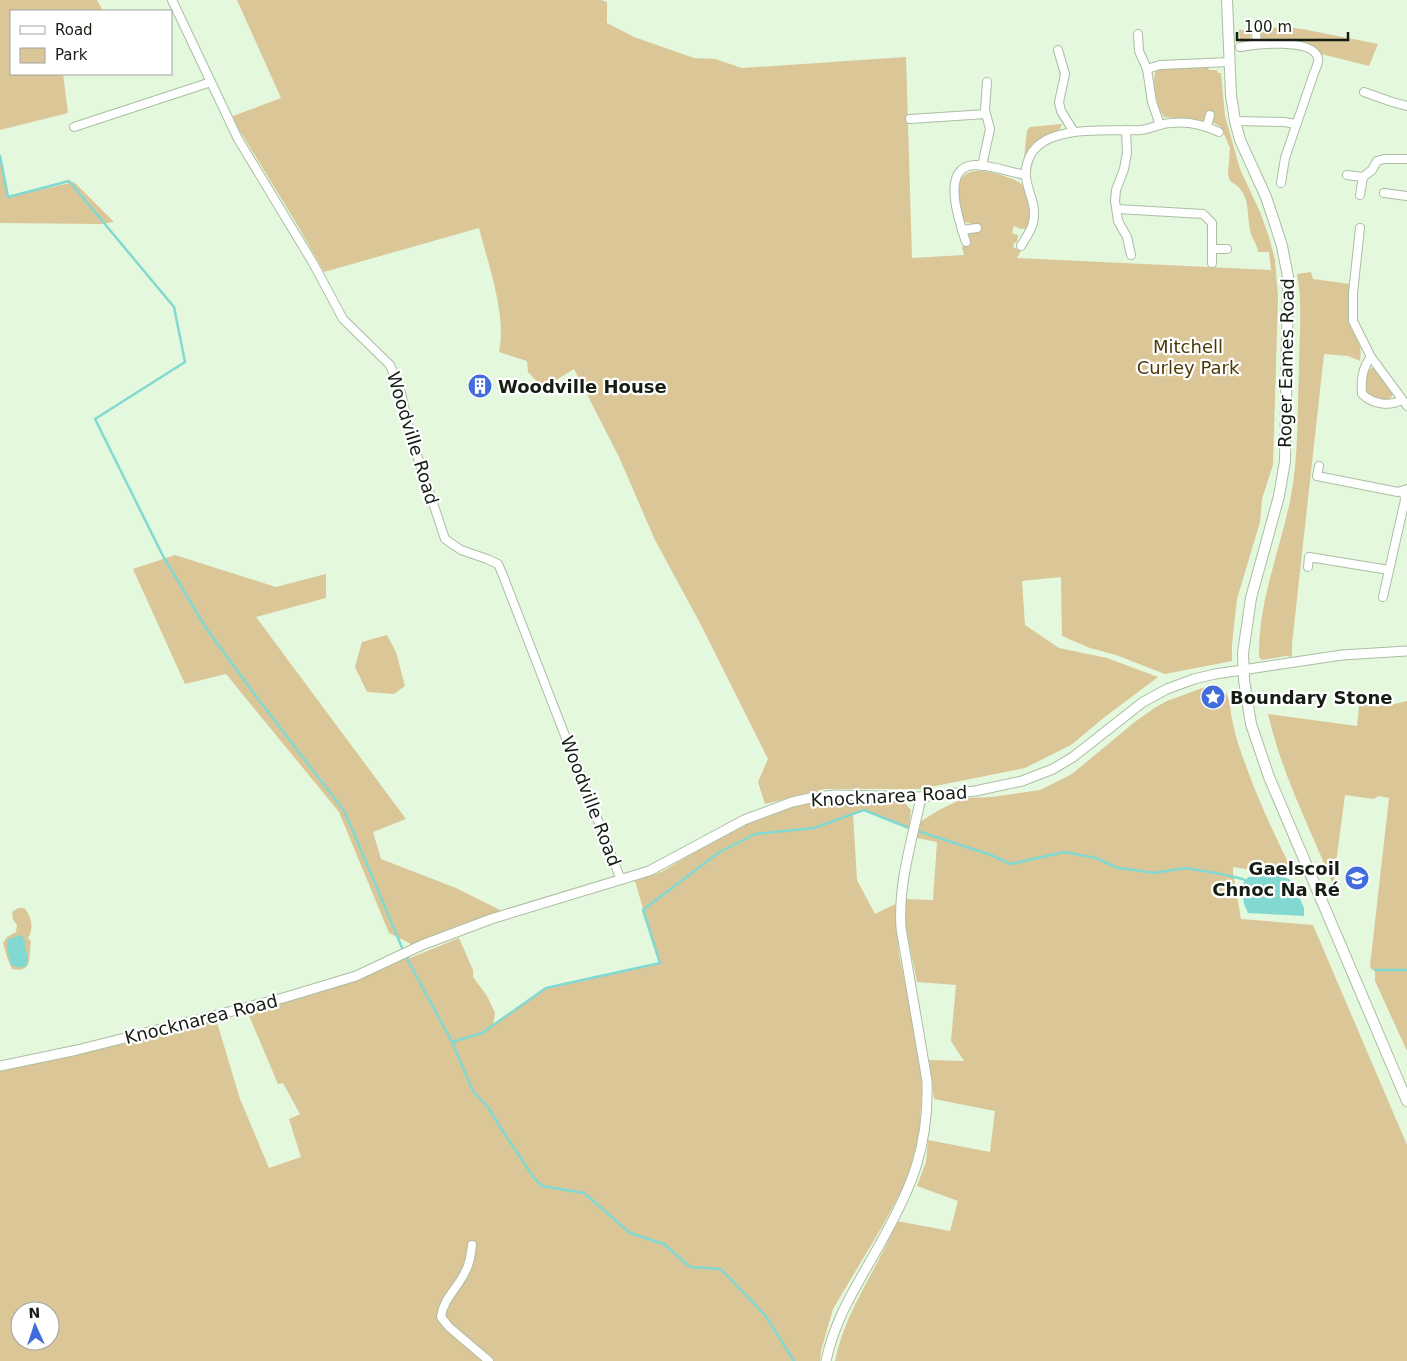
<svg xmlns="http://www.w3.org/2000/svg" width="1407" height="1361" font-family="'DejaVu Sans',sans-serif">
  <rect width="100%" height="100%" fill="#e3f8dc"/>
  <!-- green -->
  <g fill="#dbc698" fill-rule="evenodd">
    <polygon points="0,0 97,0 103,11 11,11 11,74 63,74 68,113 0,130"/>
    <path d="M237,0h364l6,2v21l27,14 60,21 21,1 27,9 164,-11 6,201 52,-3 -2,-8 9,-4 -2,-4v-6l4,-2 4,-6 -13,-3c-11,-37 -9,-61 37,-47 8,3 19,5 23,12 9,11 7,28 5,41l-8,1 -7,-3 -2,7 6,2 -1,7 -3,1 -1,4 8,4 -4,7 254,12 -2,-18h-11c-1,-9 -5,-11 -7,-18 -6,-22 2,-40 -21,-53l-2,-6 2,-27 -9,-21 -9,-5v-11h-4l-5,10 -39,-4c-7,-9 -13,-35 -8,-47l4,-2 48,-1 1,3h8l1,3h3l4,43 15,53 20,43 9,25 6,23 3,37 -5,168 -11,34 -2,23 -23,77 -5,45v17l-67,13 -49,-19 -26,-7 -28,-12 -1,-59 -39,4 3,44 34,23 48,10 51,19 -52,39 -35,29 -46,23 -105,21h-96l-59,15 -7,-22 10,-23 -67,-134 -46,-85 -36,-83 -45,-88 -31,19 -15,-16 -1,-11 -28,-9c8,-37 -11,-88 -20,-124l-155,44 -26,-46 -61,-100 -4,-10 48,-18z"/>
    <path d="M1283,27l19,2 76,15 -9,22 -48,-12c-15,-15 -41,-12 -61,-15l-3,-8 -6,1 -1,7 -10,4 -1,-13z"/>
    <polygon points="1062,124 1060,129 1032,144 1024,159 1027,130 1030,127"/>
    <polygon points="0,156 8,197 74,182 114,222 101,224 0,223"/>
    <path d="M1311,272l2,7 37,5c-1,13 -3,27 1,40 5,18 12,16 9,37l-12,-5 -24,-2 -32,290v13l-6,-1 -24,4 -3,-3c-1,-54 20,-104 31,-156 9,-43 7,-88 9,-132 0,-32 4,-64 -2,-95z"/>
    <path d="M1371,368h4l17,23v5l-4,4h-8l-13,-6c-3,-9 -3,-18 4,-26z"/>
    <polygon points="175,555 276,587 326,574 326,598 256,617 406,819 373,832 381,859 456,888 502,911 413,945 389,933 339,812 226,674 185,684 133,569"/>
    <polygon points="387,635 396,652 405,686 394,694 367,692 355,667 362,642"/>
    <path d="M1205,687l7,2 10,7 4,-3c5,8 4,17 6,26 2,11 5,22 9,33 14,41 32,81 52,120l-9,-4 -26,3 -25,-4v6l8,46 72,6 94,220v216h-572c10,-51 43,-92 62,-140l53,10 8,-30 -41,-15 9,-24 2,-22 62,12 5,-41 -61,-12 -5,-39 35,1 -13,-20 5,-56 -39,-3 -11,-54v-29l27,1 4,-58 -20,-4 3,-16 19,-12 25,-12 28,-1 48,-7 32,-16 64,-53 20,-14 11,-6z"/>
    <path d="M1360,698l26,8 21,-5v350l-32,-70v-11h-3l-2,-4 19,-168 -10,-2 -6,3 -28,-4 -10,75 -1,17c-23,-57 -52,-112 -66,-173l89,12z"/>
    <path d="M836,798l63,2 6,3 6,7 -2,18 -45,-18 -11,4 4,66 18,34 20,-10 4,50 10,47 11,68 2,21 -3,46 -11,43 -25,46 -50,84 -12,42 -1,10h-820v-292l216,-50 24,80 29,69 32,-11 -12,-38 11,-5 -17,-31 -5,1 -31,-73 28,-6 101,-33 32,-16 2,2 49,-20 14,32v7l14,19 8,17 -2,13 53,-38 113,-25 -24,-82 26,-9 74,-43 50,-20 18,-6zM20,1311h30v30h-30z"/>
    <path d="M18,908h6c8,8 10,21 4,30l3,4c-3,15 3,31 -19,27l-5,-12 -4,-14 4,-6 9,-5 1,-7 -4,-5 -1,-8z"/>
  </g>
  <!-- water -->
  <g fill="#82d9d2">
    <polygon points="1276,875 1289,879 1293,882 1304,908 1304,916 1248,913 1244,904 1242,885 1248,877"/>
    <path d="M21,935c6,7 4,12 6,19 3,14 -4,16 -16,11l-4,-16 1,-10z"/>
  </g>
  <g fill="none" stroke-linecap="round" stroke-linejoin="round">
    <!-- stream -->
    <g stroke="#82d9d2" stroke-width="2.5">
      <polyline points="0,156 8,197 69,181 174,307 185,362 95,419 163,556 206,628 258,699 345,812 403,950"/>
      <polyline points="918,831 991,855 1011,864 1064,852 1096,858 1118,868 1135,870 1153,873 1186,868 1221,874 1243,879 1247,882"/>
      <polyline points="405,955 452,1042 473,1091 488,1107 500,1127 534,1178 542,1186 584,1193 630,1233 664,1244 690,1267 721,1269 765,1315 794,1361"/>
      <polyline points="1375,970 1407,970"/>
      <polyline points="452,1042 482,1033 546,988 660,963 643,910 718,853 755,834 814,828 864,810 909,828"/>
    </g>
    <defs>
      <g id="minor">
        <polyline points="172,0 238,139 313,263 343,319 390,365 401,393 411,437 445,539 461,550 487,559 498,564 502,573 621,880"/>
        <polyline points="1256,33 1257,44"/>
        <polyline points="1138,34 1139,51 1147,69 1152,102 1160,125"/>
        <path d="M1240,47c15,-3 73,-9 78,11 1,5 -2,10 -4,15l-29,85 -4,25"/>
        <polyline points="1058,50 1065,74 1059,102 1061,111 1074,132"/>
        <polyline points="1147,69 1160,65 1230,62"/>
        <polyline points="1364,92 1392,102 1407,106"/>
        <polyline points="910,119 986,114"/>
        <polyline points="1235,121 1284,122 1296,124"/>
        <polyline points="1207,126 1210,115"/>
        <polyline points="74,127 211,82"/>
        <polyline points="1126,130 1127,153 1124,169 1116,190 1115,201 1118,221 1127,237 1131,255"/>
        <polyline points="982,166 990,129 985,110 987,82"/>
        <polyline points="1347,175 1363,177"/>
        <polyline points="1384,193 1407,196"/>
        <polyline points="1360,195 1363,177 1372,170 1377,161 1384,159 1407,159"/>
        <polyline points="1117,209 1203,214 1212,223 1212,263"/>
        <polyline points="1360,228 1353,293 1353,321 1371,357 1407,406"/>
        <polyline points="962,230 977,228"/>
        <path d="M966,242c-6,-18 -27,-76 9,-77 16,0 34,7 50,10"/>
        <path d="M1021,246c4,-7 10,-15 12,-23 6,-26 -16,-40 -3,-67 16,-33 81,-24 111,-26 10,-1 20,-7 30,-7 16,-2 33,2 48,9"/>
        <polyline points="1212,249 1227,249"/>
        <path d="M1371,357c-9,11 -10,23 -9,37 11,10 27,13 39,6"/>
        <polyline points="1319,466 1317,476 1398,492 1407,489"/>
        <polyline points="1308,567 1309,557 1389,570"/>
        <polyline points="1383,597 1405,500 1404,491"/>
        <path d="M472,1245c-1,9 -2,19 -7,27 -7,16 -22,27 -24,45l8,10 40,34"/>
      </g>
      <g id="tertiary">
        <polyline points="0,1066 77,1050 213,1016 283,998 356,976 422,945 491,919 649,871 744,820 792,802 815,797 835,795 921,797 975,791 1022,781 1053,769 1073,757 1143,702 1167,689 1194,679 1215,674 1342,655 1407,651"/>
        <path d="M826,1361c9,-44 33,-79 54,-117 32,-57 49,-97 47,-163l-26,-153c-3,-45 11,-87 20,-131"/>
      </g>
      <polyline id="secondary" points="1227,0 1231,95 1235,121 1240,140 1266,197 1275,224 1282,246 1288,277 1285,461 1279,496 1251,598 1243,653 1244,680 1251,724 1269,777 1407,1101"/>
    </defs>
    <!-- minor casing -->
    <use href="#minor" stroke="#abbea3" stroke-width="10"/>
    <!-- tertiary casing -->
    <use href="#tertiary" stroke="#abbea3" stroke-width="11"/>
    <!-- secondary casing -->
    <use href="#secondary" stroke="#abbea3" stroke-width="12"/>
    <!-- minor -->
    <use href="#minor" stroke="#fff" stroke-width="8"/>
    <!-- tertiary -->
    <use href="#tertiary" stroke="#fff" stroke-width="9"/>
    <!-- secondary -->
    <use href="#secondary" stroke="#fff" stroke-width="10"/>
  </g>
  <!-- icons -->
  <defs>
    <symbol id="building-disc" viewBox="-11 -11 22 22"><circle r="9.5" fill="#426cde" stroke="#fff"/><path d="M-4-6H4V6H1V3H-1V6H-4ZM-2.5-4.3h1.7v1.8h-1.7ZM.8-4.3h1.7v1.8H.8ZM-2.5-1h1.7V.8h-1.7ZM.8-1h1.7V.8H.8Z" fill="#fff"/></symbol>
    <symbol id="sight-disc" viewBox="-11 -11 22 22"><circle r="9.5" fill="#426cde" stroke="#fff"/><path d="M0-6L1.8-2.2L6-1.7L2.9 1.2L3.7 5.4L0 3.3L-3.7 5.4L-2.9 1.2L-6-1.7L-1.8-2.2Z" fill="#fff"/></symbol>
    <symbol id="school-disc" viewBox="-11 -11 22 22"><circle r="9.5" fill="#426cde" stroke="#fff"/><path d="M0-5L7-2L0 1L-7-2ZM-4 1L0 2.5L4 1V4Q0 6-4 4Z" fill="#fff"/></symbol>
  </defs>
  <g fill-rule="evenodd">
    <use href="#building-disc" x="466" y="372" width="28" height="28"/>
    <use href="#sight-disc" x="1199" y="683" width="28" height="28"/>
    <use href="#school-disc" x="1343" y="864" width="28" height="28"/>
  </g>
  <g text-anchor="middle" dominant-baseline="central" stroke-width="4.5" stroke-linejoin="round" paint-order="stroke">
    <!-- park labels -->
    <g font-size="18" fill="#4c3906" stroke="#fff">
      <text x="1188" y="346">Mitchell<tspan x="1188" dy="21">Curley Park</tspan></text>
    </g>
    <!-- street labels -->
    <g font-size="18" fill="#161e14" stroke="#fff">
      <text transform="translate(1286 363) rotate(-89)">Roger Eames Road</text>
      <text transform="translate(413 438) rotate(73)">Woodville Road</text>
      <text transform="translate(889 796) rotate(-3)">Knocknarea Road</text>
      <text transform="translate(591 801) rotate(69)">Woodville Road</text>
      <text transform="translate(201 1019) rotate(-14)">Knocknarea Road</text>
    </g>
    <!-- poi labels -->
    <g font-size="18" font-weight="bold" fill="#161e14" stroke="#fff" text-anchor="start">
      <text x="498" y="386">Woodville House</text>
      <text x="1230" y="697">Boundary Stone</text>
      <text x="1340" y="868" text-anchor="end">Gaelscoil<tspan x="1340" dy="21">Chnoc Na Ré</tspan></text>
    </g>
  </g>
  <!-- legend -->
  <rect x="10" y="10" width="162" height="65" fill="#ffffff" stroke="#a2a5a1"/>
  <rect x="20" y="26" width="25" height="8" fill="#ffffff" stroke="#a2a5a1"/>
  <text x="55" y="35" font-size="15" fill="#161e14">Road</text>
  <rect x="20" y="48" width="25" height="15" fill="#dbc698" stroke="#a2a5a1"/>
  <text x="55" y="60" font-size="15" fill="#161e14">Park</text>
  <!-- north arrow -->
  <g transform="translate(35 1326) rotate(357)"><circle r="24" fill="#ffffff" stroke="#a2a5a1"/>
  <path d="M0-4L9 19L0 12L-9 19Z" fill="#426cde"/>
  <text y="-8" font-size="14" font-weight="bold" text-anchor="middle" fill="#161e14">N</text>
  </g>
  <!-- scale -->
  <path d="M1237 32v8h111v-8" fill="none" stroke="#161e14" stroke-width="2.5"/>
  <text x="1244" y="32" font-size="15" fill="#161e14" stroke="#ffffff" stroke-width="4" paint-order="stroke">100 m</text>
</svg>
